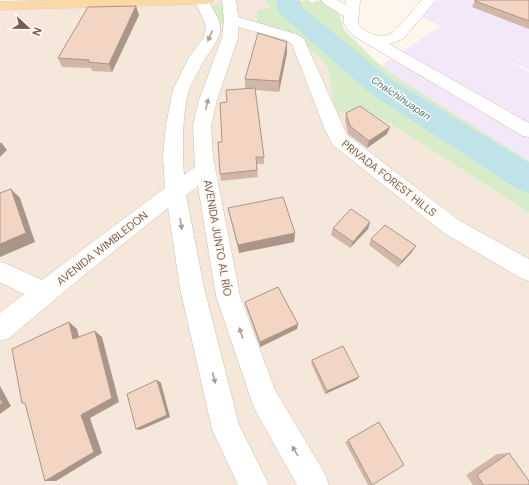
<svg xmlns="http://www.w3.org/2000/svg" width="529" height="485" font-family="'DM Sans',sans-serif">
  <rect width="100%" height="100%" fill="#fdf6ec"/>
  <!-- residential -->
  <polygon fill="#f5e8da" points="143,0 265,0 270,8 305,47 320,57 329,70 334,105 361,107 426,146 529,213 529,485 0,485 0,4"/>
  <!-- education -->
  <polygon fill="#f3e8fa" points="438,0 529,0 529,70 503,58 529,72 529,161 404,82 381,66 441,26 422,17"/>
  <!-- green -->
  <g fill="#d8ecc9">
    <polygon points="265,0 294,0 296,2 307,0 312,3 318,0 333,8 340,15 344,30 381,66 404,82 529,161 529,213 426,146 361,107 342,114 334,105 329,70 320,57 305,47 257,31 257,10 270,8"/>
    <polygon points="228,4 225,27 207,6"/>
  </g>
  <g fill="none" stroke-linecap="round" stroke-linejoin="round">
    <!-- river -->
    <polygon fill="#bfe3e8" fill-rule="evenodd" points="276,0 300,0 302,7 389,78 529,163 529,193 517,189 369,92 281,15 278,10"/>
    <defs>
      <g id="minor">
        <path d="M194,0h14c4,9 14,21 12,31 -2,13 -15,25 -20,37 -4,7 -8,15 -11,22 -7,24 -7,60 -5,85l11,-8 -2,-42 6,-25 23,-62 2,-18 -2,-20h14l2,17 58,17 8,5 43,96 113,86 69,38v22l-8,-3 -77,-45 -111,-88 -8,-15 -33,-86 -6,-4 -48,-13v11l-21,62 -6,25 2,32 27,139 35,94 50,84 4,11h-32l-43,-77 -38,-112 -18,-110 -12,9 18,93 35,137 30,60h-31l-26,-56 -32,-141 -12,-80 -84,67 -75,63 -9,3v-28l24,-19 -24,-12v-21l42,19 123,-92 -2,-31 3,-32 7,-35 16,-33 14,-18 3,-9 -1,-8z"/>
        <path d="M321,0h17l8,5v-5h14l-2,24c8,9 22,16 34,9 8,-5 22,-25 30,-33h14l-33,39 -14,5 140,79v14l-6,-1 -171,-101 -8,-11v-8l-21,-13z"/>
      </g>
      <polygon id="major" points="62,0 213,0 211,3 206,4 0,10 0,2"/>
    </defs>
    <!-- minor casing -->
    <use href="#minor" stroke="#d1beb0" stroke-width="1"/>
    <!-- major casing -->
    <use href="#major" stroke="#dad1cd" stroke-width="1"/>
    <!-- minor -->
    <use href="#minor" fill="#fff" fill-rule="evenodd"/>
    <!-- major -->
    <use href="#major" fill="#fbd9a5" fill-rule="evenodd"/>
  </g>
  <!-- wall -->
  <g fill="#d1b7a8">
    <polygon points="529,0 529,29 472,7 475,1"/>
    <polygon points="136,6 139,15 112,72 92,71 91,68 62,67 58,58"/>
    <polygon points="287,53 279,92 255,90 264,157 264,164 257,164 258,177 221,181 220,174 222,142 227,102 245,89 245,79"/>
    <polygon points="346,113 387,134 367,148 348,134 345,120"/>
    <polygon points="228,208 295,233 294,242 239,253 230,217"/>
    <polygon points="370,222 368,229 350,248 331,235 333,228"/>
    <polygon points="371,239 412,252 398,267 369,245"/>
    <polygon points="245,302 298,324 297,329 260,347 246,307"/>
    <polygon points="312,360 359,377 356,380 325,394 311,363"/>
    <polygon points="379,422 372,485 368,485 345,442"/>
    <polygon points="509,453 529,485 473,485 466,475 497,454"/>
  </g>
  <!-- shaded-wall -->
  <g fill="#aa9588">
    <polygon points="136,6 139,15 112,72 109,64"/>
    <polygon points="287,42 287,53 279,92 279,81"/>
    <polygon points="390,127 387,134 367,148 369,141"/>
    <polygon points="1,142 7,150 0,157 0,144"/>
    <polygon points="11,189 20,198 35,242 0,257 0,244"/>
    <polygon points="370,222 368,229 350,248 353,242"/>
    <polygon points="295,233 294,242 239,253 238,245"/>
    <polygon points="416,246 412,252 398,267 402,261"/>
    <polygon points="69,322 77,329 81,345 73,339"/>
    <polygon points="298,324 297,329 260,347 260,342"/>
    <polygon points="95,331 102,337 119,402 90,418 102,453 56,481 45,481"/>
    <polygon points="359,377 356,380 325,394 327,391"/>
    <polygon points="157,380 161,383 170,417 140,430 136,429"/>
    <polygon points="0,386 11,406 0,414"/>
  </g>
  <!-- building -->
  <g fill="#f3d5c3" stroke="#aa9588">
    <polygon points="475,0 529,0 529,21 475,1"/>
    <polygon points="136,6 109,64 88,62 89,60 58,58 88,7"/>
    <polygon points="258,33 287,42 279,81 245,79"/>
    <polygon points="255,88 264,157 256,157 257,170 220,174 218,142 222,142 220,103 227,102 226,90"/>
    <polygon points="360,106 390,127 369,141 350,126 346,113"/>
    <polygon points="11,189 26,233 0,244 0,193"/>
    <polygon points="283,197 295,233 238,245 228,208"/>
    <polygon points="351,209 370,222 353,242 333,228"/>
    <polygon points="385,225 416,246 402,261 371,239"/>
    <polygon points="278,287 298,324 260,342 245,302"/>
    <polygon points="69,322 73,339 95,331 112,398 81,415 94,452 45,481 25,403 22,403 12,349"/>
    <polygon points="343,346 359,377 327,391 312,360"/>
    <polygon points="157,380 167,415 136,429 127,394"/>
    <polygon points="0,398 3,403 0,405"/>
    <polygon points="379,422 404,465 372,485 348,440"/>
    <polygon points="509,453 529,481 529,485 483,485 477,475"/>
  </g>
  <!-- one-way arrows -->
  <defs><path id="oneway-solid" d="M-6-.8H1V-3.2L6.5 0L1 3.2V.8H-6Z"/></defs>
  <g fill="#af9d94">
    <use href="#oneway-solid" transform="translate(210 36) rotate(114)"/>
    <use href="#oneway-solid" transform="translate(207 104) rotate(-77)"/>
    <use href="#oneway-solid" transform="translate(181 224) rotate(80)"/>
    <use href="#oneway-solid" transform="translate(241 333) rotate(-109)"/>
    <use href="#oneway-solid" transform="translate(214 378) rotate(76)"/>
    <use href="#oneway-solid" transform="translate(295 451) rotate(-120)"/>
  </g>
  <g text-anchor="middle" dominant-baseline="central" stroke-width="3" stroke-linejoin="round" paint-order="stroke">
    <!-- far-water labels -->
    <g font-size="10" font-style="italic" fill="#437c86" stroke="#fffaf3">
      <text transform="translate(401 98) rotate(34)">Chalchihuapan</text>
    </g>
    <!-- street labels -->
    <g font-size="11" fill="#7a5c4d" stroke="#fffaf3">
      <text transform="translate(389 178) rotate(38)">PRIVADA FOREST HILLS</text>
      <text transform="translate(218 238) rotate(80)">AVENIDA JUNTO AL RÍO</text>
      <text transform="translate(102 248) rotate(-38)">AVENIDA WIMBLEDON</text>
    </g>
  </g>
  <!-- north arrow -->
  <g transform="translate(28 28) rotate(112)" stroke="#fffaf3" stroke-width="3" paint-order="stroke">
  <path d="M0-3L7 15L0 10L-7 15Z" fill="#7a5c4d"/>
  <text y="-6" font-size="11" font-weight="bold" text-anchor="middle" fill="#7a5c4d">N</text>
  </g>
</svg>
